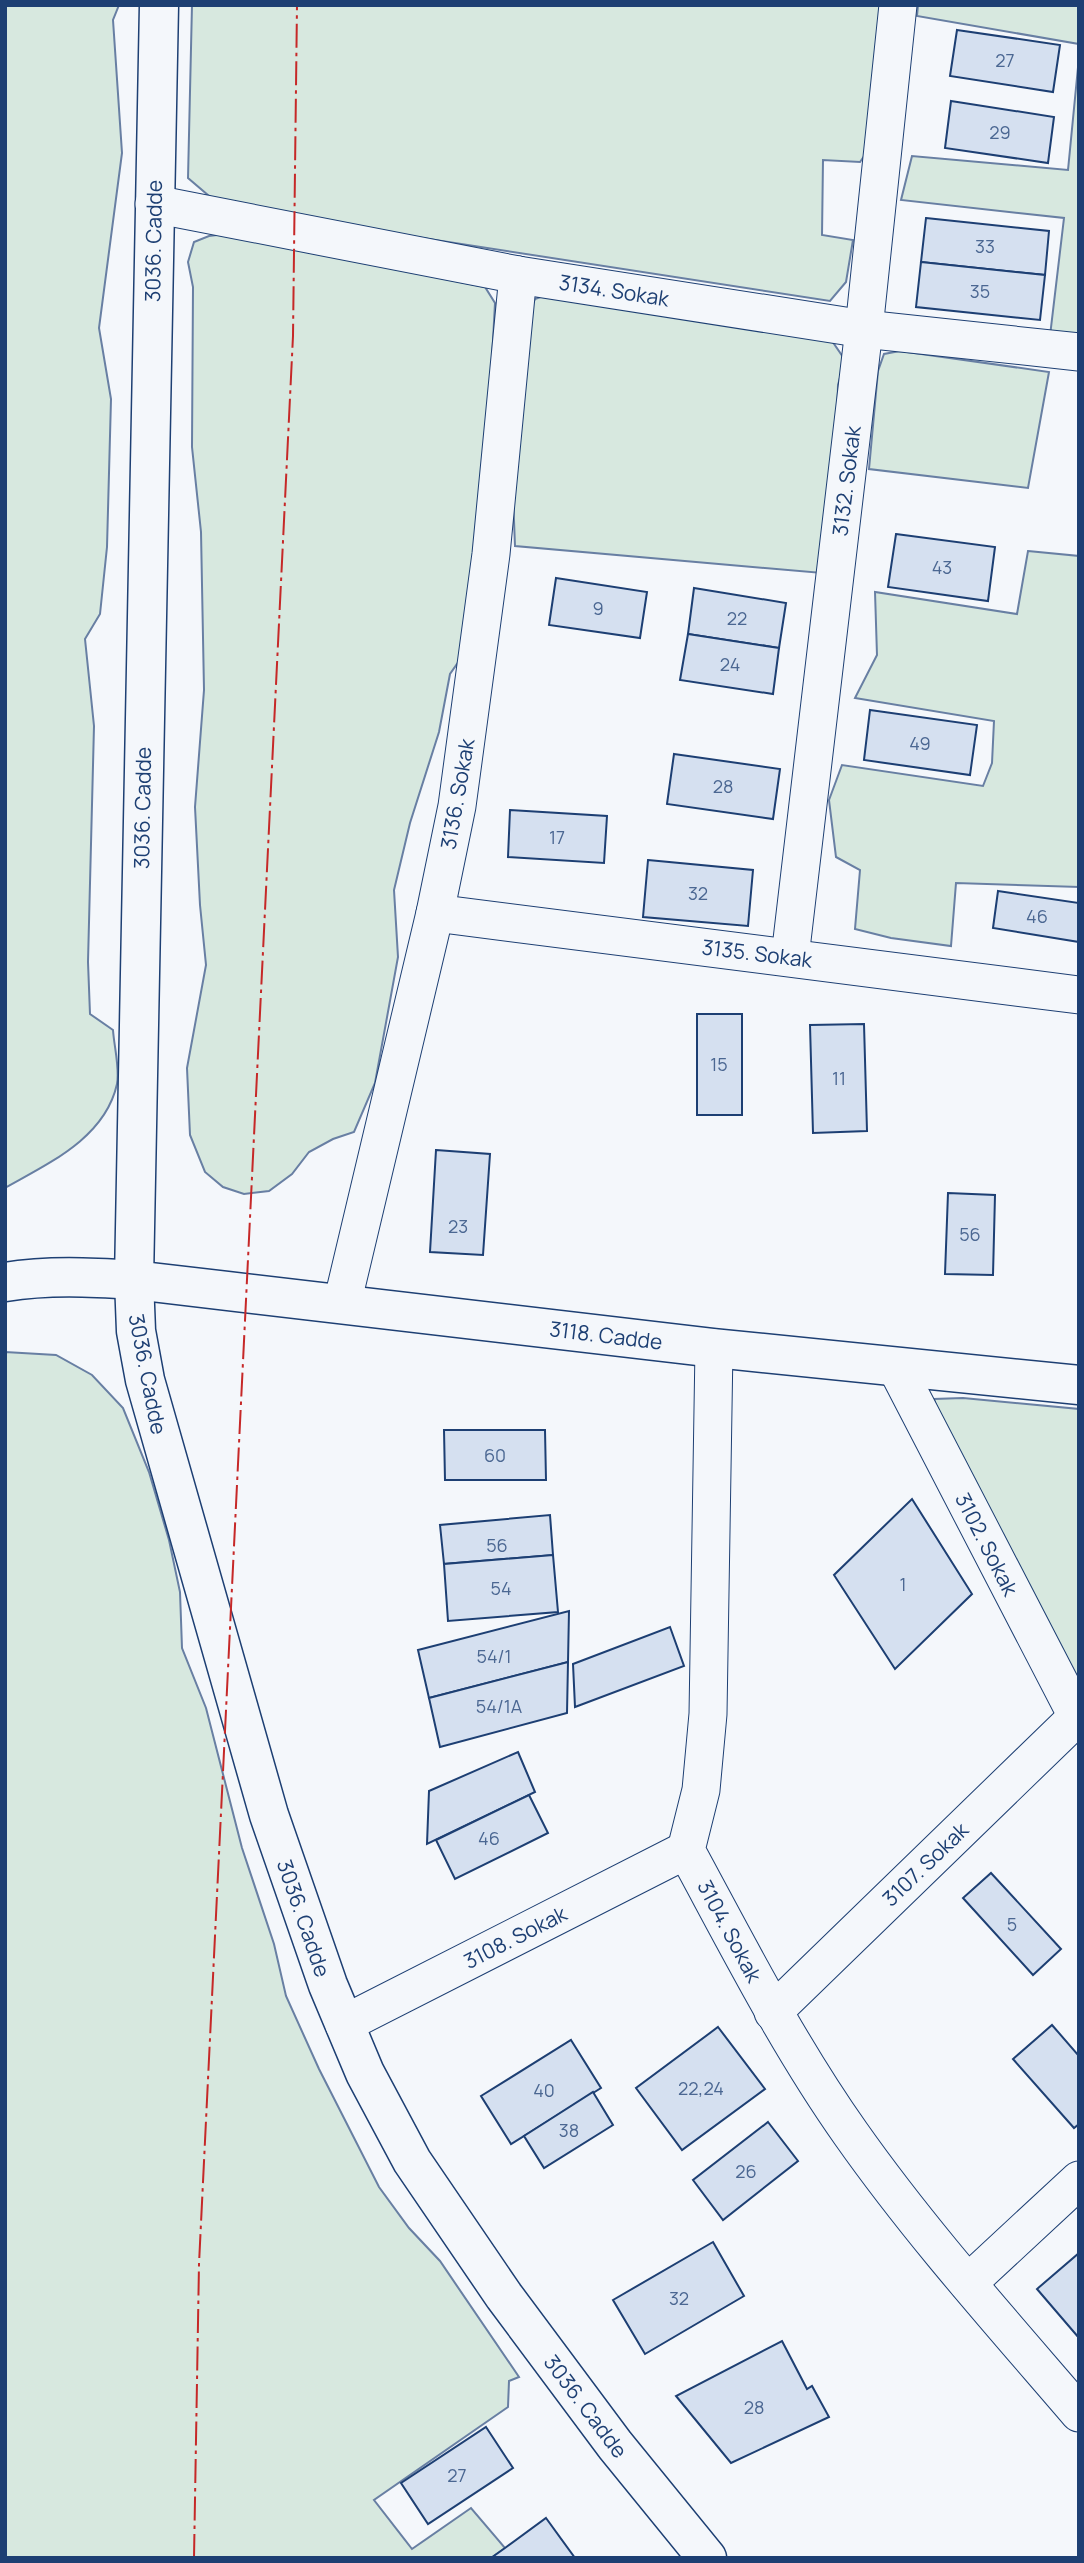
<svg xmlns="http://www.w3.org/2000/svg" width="1084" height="2563" font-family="Manrope,sans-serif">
  <rect width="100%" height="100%" fill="#f4f7fb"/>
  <!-- green -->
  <g fill="#d7e8df" stroke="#687fa3" stroke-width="2">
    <path d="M5,5h114l-6,15 9,133 -23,175 12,71 -4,148 -7,67 -15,25 9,87 -6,236 2,52 23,16c1,16 7,39 4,54 -12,54 -68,79 -112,104z"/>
    <polygon points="192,5 883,5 867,152 860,162 823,160 822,235 853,240 846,282 830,301 222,207 188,178"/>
    <polygon points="918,5 1079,5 1079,44 917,16"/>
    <polygon points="1079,57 1079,340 1050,336 1064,218 901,200 912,156 1068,170"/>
    <polygon points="225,234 485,287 495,303 490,397 466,626 459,661 450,674 439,732 410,823 394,890 398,957 375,1083 354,1132 333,1139 309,1152 292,1174 269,1191 244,1194 223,1187 205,1172 190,1135 187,1068 206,965 200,905 195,807 204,690 201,532 192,447 193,287 188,262 194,242 209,236"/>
    <polygon points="546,295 832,341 845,360 838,385 837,425 822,573 515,546 512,470 527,316 535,299"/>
    <polygon points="900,351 1049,372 1028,488 869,469 878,371 884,354"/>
    <polygon points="1028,551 1079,556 1079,887 956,883 951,946 891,938 855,929 860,870 836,857 829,800 842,765 983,786 992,763 994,721 855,698 877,655 875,592 1017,614"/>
    <polygon points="5,1352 56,1355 92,1375 123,1408 149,1472 169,1540 180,1592 182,1648 206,1708 242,1848 274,1944 286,1996 319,2069 379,2187 409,2228 440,2261 519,2377 509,2381 508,2407 374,2500 412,2549 471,2508 505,2548 491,2558 5,2558"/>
    <polygon points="963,1398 1079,1409 1079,1689 944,1435 934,1399"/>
  </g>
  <!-- building -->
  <g fill="#d5e0f0" stroke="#1d3f73" stroke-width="2">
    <polygon points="957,30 1060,45 1053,92 950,76"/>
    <polygon points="951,101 1054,117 1048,163 945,148"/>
    <polygon points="926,218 1049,231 1045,275 921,262"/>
    <polygon points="921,262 1045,275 1040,320 916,307"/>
    <polygon points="896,534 995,547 988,601 888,587"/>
    <polygon points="556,578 647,592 640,638 549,625"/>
    <polygon points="694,588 786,603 779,648 688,634"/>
    <polygon points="688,634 779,648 773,694 680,680"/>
    <polygon points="870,710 977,725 970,775 864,760"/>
    <polygon points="674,754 780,769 773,819 667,804"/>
    <polygon points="510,810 607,816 604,863 508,857"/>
    <polygon points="648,860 753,870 748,926 643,917"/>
    <polygon points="998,891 1079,903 1079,942 993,928"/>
    <rect x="697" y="1014" width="45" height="101"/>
    <polygon points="864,1024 867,1131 813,1133 810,1025"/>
    <polygon points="436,1150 490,1154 483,1255 430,1252"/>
    <polygon points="948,1193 995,1195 993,1275 945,1274"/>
    <polygon points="444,1430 545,1430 546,1480 445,1480"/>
    <polygon points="912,1499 972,1594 895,1669 834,1575"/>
    <polygon points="550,1515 553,1555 444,1564 440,1525"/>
    <polygon points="553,1555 558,1612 448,1621 444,1564"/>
    <polygon points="569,1611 568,1662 429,1698 418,1650"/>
    <polygon points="670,1627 684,1666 575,1707 573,1664"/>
    <polygon points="568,1662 567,1713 440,1747 429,1698"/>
    <polygon points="518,1752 535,1792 427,1844 429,1791"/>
    <polygon points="529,1795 548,1833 455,1879 436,1840"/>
    <polygon points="991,1873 1061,1949 1033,1975 963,1898"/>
    <polygon points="1052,2025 1079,2056 1079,2124 1074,2128 1013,2059"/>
    <polygon points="718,2027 765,2089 682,2150 636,2088"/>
    <polygon points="571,2040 601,2088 511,2144 481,2096"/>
    <polygon points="593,2092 613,2125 544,2168 524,2136"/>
    <polygon points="768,2122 798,2161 723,2220 693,2180"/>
    <polygon points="713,2242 744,2296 645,2354 613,2300"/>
    <polygon points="1079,2253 1079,2338 1037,2289"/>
    <polygon points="782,2341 807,2389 812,2386 829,2417 731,2463 676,2396"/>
    <polygon points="486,2427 513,2468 428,2524 401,2483"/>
    <polygon points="546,2518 575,2558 491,2558 505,2548"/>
  </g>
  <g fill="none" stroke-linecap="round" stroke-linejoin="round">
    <defs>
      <g id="street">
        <polyline points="154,204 518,275 864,329 1079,352"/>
        <polyline points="435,913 1079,995"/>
        <polyline points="790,957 864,329 898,5"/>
        <polyline points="342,1304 435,913 457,806 491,554 518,275"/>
        <path d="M714,1348l-6,366 -7,76 -15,60c52,96 102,195 165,284 69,98 150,188 228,279"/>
        <polyline points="896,1367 1079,1720"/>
        <polyline points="773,2012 1077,1717"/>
        <polyline points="344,2024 686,1850"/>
        <polyline points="968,2283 1079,2180"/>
      </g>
      <g id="secondary">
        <polyline points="159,5 134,1280 136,1331 145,1380 269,1815 328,1985 365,2073 412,2161 504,2296 615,2445 707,2558"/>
        <path d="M5,1282c43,-7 85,-5 129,-2l580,68 365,37"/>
      </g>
    </defs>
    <!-- street casing -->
    <use href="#street" stroke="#1d3f73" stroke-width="39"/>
    <!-- secondary casing -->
    <use href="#secondary" stroke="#1d3f73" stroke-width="41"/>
    <!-- street -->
    <use href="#street" stroke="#f4f7fb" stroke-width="37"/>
    <!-- secondary -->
    <use href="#secondary" stroke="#f4f7fb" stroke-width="38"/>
    <!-- power -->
    <polyline stroke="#c62828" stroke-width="2" stroke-dasharray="24 5 3.5 5" stroke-linecap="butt" points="194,2558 199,2264 293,336 297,5"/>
  </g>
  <g text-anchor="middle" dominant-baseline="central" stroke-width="5" stroke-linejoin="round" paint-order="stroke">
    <!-- number labels -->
    <g font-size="18" fill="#4b6792">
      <text x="1005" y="60">27</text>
      <text x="1000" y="132">29</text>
      <text x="985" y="246">33</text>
      <text x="980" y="291">35</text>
      <text x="942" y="567">43</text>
      <text x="598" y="608">9</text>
      <text x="737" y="618">22</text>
      <text x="730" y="664">24</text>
      <text x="920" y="743">49</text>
      <text x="723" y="786">28</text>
      <text x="557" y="837">17</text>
      <text x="698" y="893">32</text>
      <text x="1037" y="916">46</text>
      <text x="719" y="1064">15</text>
      <text x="839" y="1078">11</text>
      <text x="458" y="1226">23</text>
      <text x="970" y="1234">56</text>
      <text x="495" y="1455">60</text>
      <text x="497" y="1545">56</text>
      <text x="903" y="1584">1</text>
      <text x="501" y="1588">54</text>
      <text x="494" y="1656">54/1</text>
      <text x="499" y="1706">54/1A</text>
      <text x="489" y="1838">46</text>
      <text x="1012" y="1924">5</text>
      <text x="701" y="2088">22,24</text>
      <text x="544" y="2090">40</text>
      <text x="569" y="2130">38</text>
      <text x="746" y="2171">26</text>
      <text x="679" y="2298">32</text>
      <text x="754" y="2407">28</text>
      <text x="457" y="2475">27</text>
    </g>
    <!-- street labels -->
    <g font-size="21" fill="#1d3f73" stroke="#f4f7fb">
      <text transform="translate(153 241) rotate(-89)">3036. Cadde</text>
      <text transform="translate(614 290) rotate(9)">3134. Sokak</text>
      <text transform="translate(846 481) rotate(-83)">3132. Sokak</text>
      <text transform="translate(457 794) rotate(-80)">3136. Sokak</text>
      <text transform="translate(142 808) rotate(-89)">3036. Cadde</text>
      <text transform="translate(757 953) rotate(7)">3135. Sokak</text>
      <text transform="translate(606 1335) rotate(7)">3118. Cadde</text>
      <text transform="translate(148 1374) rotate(79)">3036. Cadde</text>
      <text transform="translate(987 1544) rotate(63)">3102. Sokak</text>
      <text transform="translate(925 1864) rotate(-44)">3107. Sokak</text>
      <text transform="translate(304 1918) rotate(71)">3036. Cadde</text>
      <text transform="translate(730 1931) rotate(62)">3104. Sokak</text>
      <text transform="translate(515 1937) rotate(-27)">3108. Sokak</text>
      <text transform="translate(586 2406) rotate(53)">3036. Cadde</text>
    </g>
  </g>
  <!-- border -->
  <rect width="1084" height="2563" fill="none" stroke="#1d3f73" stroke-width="14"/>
</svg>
